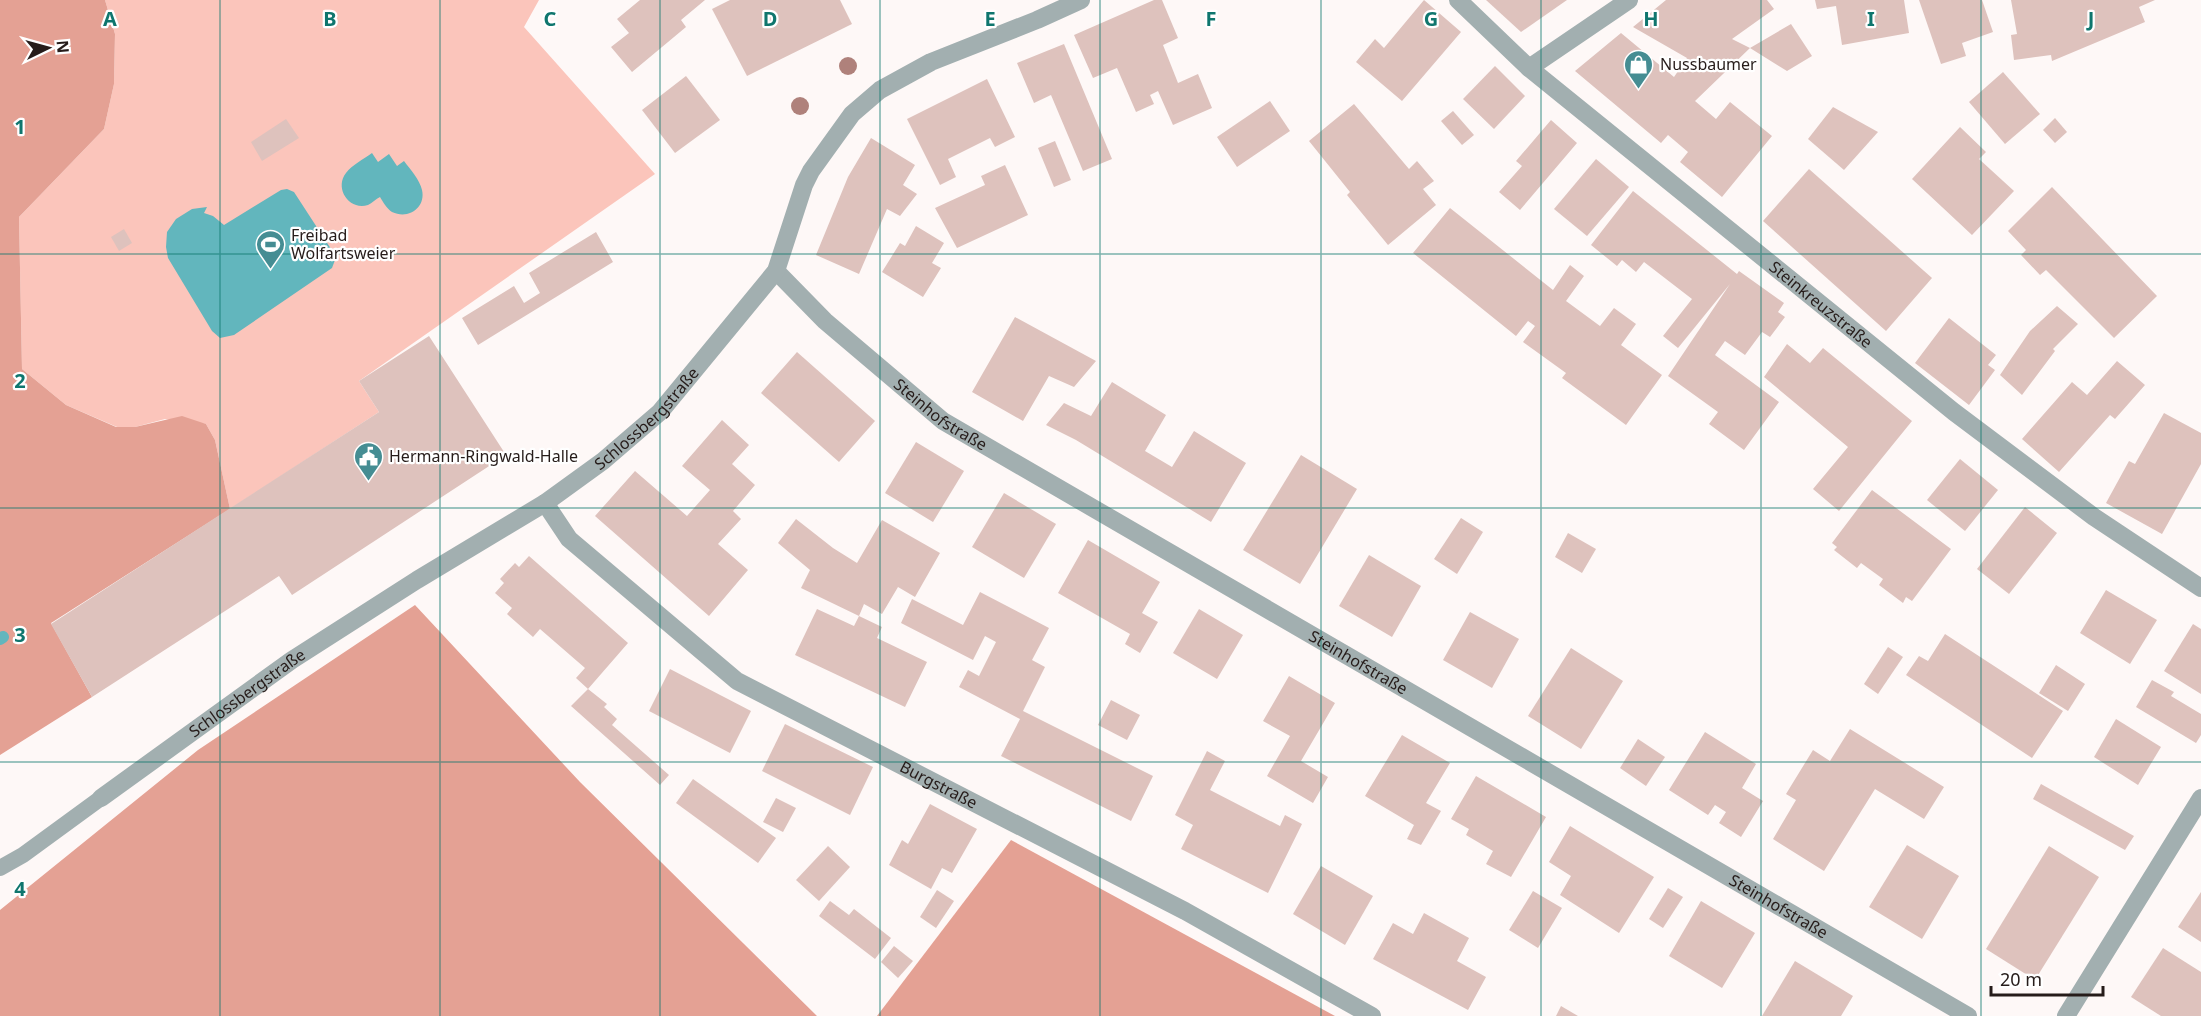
<svg xmlns="http://www.w3.org/2000/svg" width="2201" height="1016" font-family="'Noto Sans',sans-serif">
  <rect width="100%" height="100%" fill="#fef8f7"/>
  <!-- green -->
  <polygon fill="#fbc5bb" points="105,0 539,0 524,27 655,174 359,381 379,412 230,509 215,440 206,424 165,419 135,427 117,427 66,405 22,369 19,217 104,129 114,84 115,34"/>
  <!-- forest -->
  <g fill="#e4a194">
    <polygon points="0,0 105,0 115,34 114,84 104,129 19,217 22,369 66,405 116,427 135,427 182,416 206,424 215,440 230,509 51,623 92,697 0,755"/>
    <polygon points="415,605 580,782 817,1016 0,1016 0,910 198,750"/>
    <polygon points="1011,840 1335,1016 877,1016"/>
  </g>
  <!-- water -->
  <g fill="#62b6bd">
    <path d="M372,153l6,9 11,-8 8,12 7,-5c6,8 16,19 18,29 4,17 -13,30 -30,22 -5,-3 -9,-10 -12,-15 -4,2 -8,6 -12,8 -19,6 -34,-17 -22,-32 6,-8 18,-14 26,-20z"/>
    <polygon points="287,189 294,192 333,252 335,260 332,268 234,335 220,338 212,331 168,258 166,247 167,232 176,219 192,209 207,207 204,213 213,216 224,225 281,190"/>
  </g>
  <g fill="none" stroke-linecap="round" stroke-linejoin="round">
    <!-- stream -->
    <polyline stroke="#62b6bd" stroke-width="12" points="0,639 3,637"/>
  </g>
  <!-- building -->
  <g fill="#dec2bd">
    <polygon points="640,0 705,0 681,20 686,27 632,72 611,47 629,33 617,19"/>
    <polygon points="730,0 840,0 852,24 747,76 712,9"/>
    <polygon points="1154,0 1162,0 1178,38 1163,45 1178,83 1198,74 1212,108 1173,125 1158,91 1150,95 1154,104 1136,112 1117,68 1093,78 1074,35"/>
    <polygon points="1424,0 1461,32 1402,101 1356,62 1375,39 1384,48"/>
    <polygon points="1486,0 1567,0 1521,32"/>
    <polygon points="1666,0 1767,0 1774,9 1732,39 1750,48 1791,24 1812,56 1787,71 1750,48 1695,101 1716,119 1730,102 1772,136 1722,197 1680,162 1688,152 1668,135 1661,143 1575,71 1621,33 1674,77 1687,58 1633,27"/>
    <polygon points="1815,0 1904,0 1909,33 1842,45 1836,6 1817,9"/>
    <polygon points="1919,0 1982,0 1993,32 1962,43 1966,56 1941,64"/>
    <polygon points="2011,0 2155,0 2139,7 2145,22 2052,61 2051,55 2014,60 2011,35 2017,34"/>
    <polygon points="1064,44 1112,159 1083,171 1051,95 1034,103 1017,63"/>
    <polygon points="1495,66 1525,96 1494,129 1463,99"/>
    <polygon points="2003,72 2040,114 2005,144 1969,102"/>
    <polygon points="686,76 720,120 675,153 642,110"/>
    <polygon points="987,79 1015,137 995,147 990,138 948,159 956,177 940,185 907,119"/>
    <polygon points="1270,101 1290,131 1237,167 1217,137"/>
    <polygon points="1354,104 1409,169 1417,161 1434,181 1423,189 1436,205 1388,245 1347,195 1350,192 1309,141"/>
    <polygon points="1833,107 1878,132 1844,170 1808,139"/>
    <polygon points="1453,111 1474,135 1462,145 1441,121"/>
    <polygon points="2055,118 2067,132 2055,143 2043,130"/>
    <polygon points="286,119 299,138 262,161 251,142"/>
    <polygon points="1551,120 1577,143 1520,210 1499,192 1522,166 1516,161"/>
    <polygon points="1960,127 1986,152 1979,159 2014,191 1972,235 1912,179"/>
    <polygon points="871,138 915,165 903,185 917,194 900,216 887,209 859,274 816,255 848,177"/>
    <polygon points="1055,141 1071,180 1054,187 1038,148"/>
    <polygon points="1596,159 1629,187 1587,236 1554,209"/>
    <polygon points="1005,165 1028,215 957,248 935,208 985,185 981,176"/>
    <polygon points="1809,169 1932,278 1886,331 1763,221"/>
    <polygon points="2052,187 2157,296 2114,338 2046,270 2040,275 2021,255 2026,250 2008,231"/>
    <polygon points="1633,191 1737,274 1739,271 1784,303 1778,312 1785,317 1770,337 1762,332 1745,355 1725,341 1715,355 1779,402 1744,450 1709,424 1718,412 1668,376 1730,284 1678,348 1663,336 1692,299 1644,262 1636,272 1622,260 1617,266 1591,245"/>
    <polygon points="1450,208 1553,290 1570,265 1584,276 1566,301 1600,326 1614,308 1636,324 1621,345 1662,375 1626,425 1562,378 1566,373 1523,342 1535,326 1528,321 1516,336 1413,253"/>
    <polygon points="916,226 944,243 932,263 941,268 923,297 882,272 900,243 905,246"/>
    <polygon points="124,229 132,243 119,251 111,237"/>
    <polygon points="596,232 613,262 478,345 462,318 514,286 524,303 540,293 529,273"/>
    <polygon points="2057,306 2078,324 2053,349 2055,351 2022,395 2000,375 2030,331"/>
    <polygon points="1015,317 1096,361 1074,387 1049,376 1023,421 972,392"/>
    <polygon points="1949,318 1996,355 1988,365 1995,370 1969,405 1915,363"/>
    <polygon points="429,336 506,455 292,595 279,576 92,697 51,624 379,412 359,381"/>
    <polygon points="1787,344 1810,363 1823,348 1912,421 1839,511 1813,489 1848,447 1764,377"/>
    <polygon points="797,352 875,421 839,462 761,393"/>
    <polygon points="2117,361 2145,385 2115,419 2110,415 2059,472 2022,439 2072,382 2087,395"/>
    <polygon points="1112,382 1166,415 1145,451 1172,467 1194,431 1246,463 1211,522 1076,440 1046,425 1064,403 1091,416"/>
    <polygon points="2164,413 2201,433 2201,464 2162,534 2106,503 2129,461 2135,464"/>
    <polygon points="722,420 749,445 732,464 755,485 733,511 741,519 718,544 748,570 709,616 595,516 635,471 687,516 710,490 682,466"/>
    <polygon points="916,442 964,471 933,522 885,493"/>
    <polygon points="1301,455 1357,489 1300,584 1243,550"/>
    <polygon points="1960,459 1998,490 1965,531 1927,500"/>
    <polygon points="1872,490 1951,549 1912,601 1906,597 1903,603 1879,585 1883,579 1861,563 1857,568 1834,550 1837,547 1832,543"/>
    <polygon points="1004,493 1056,524 1024,578 972,547"/>
    <polygon points="2025,507 2057,533 2009,594 1977,569"/>
    <polygon points="1461,518 1483,532 1457,574 1434,559"/>
    <polygon points="796,519 833,548 857,563 882,520 940,553 915,597 898,587 882,614 864,604 859,616 801,588 810,570 778,543"/>
    <polygon points="1568,533 1596,549 1582,573 1555,557"/>
    <polygon points="1088,540 1160,582 1142,613 1158,622 1140,653 1125,644 1130,634 1058,593"/>
    <polygon points="1369,555 1421,586 1392,637 1339,606"/>
    <polygon points="529,556 628,643 588,689 576,678 585,668 540,629 533,637 507,614 512,608 495,593 504,583 500,579 515,563 519,567"/>
    <polygon points="2106,590 2157,620 2130,664 2080,633"/>
    <polygon points="980,592 1049,628 1032,660 1045,667 1023,711 1153,776 1131,821 1001,756 1020,719 959,687 968,670 979,676 996,642 985,636 973,660 901,623 912,599 963,625"/>
    <polygon points="817,609 854,626 859,616 882,627 877,638 927,662 905,707 795,655"/>
    <polygon points="1199,609 1243,635 1217,679 1173,653"/>
    <polygon points="1470,612 1519,639 1492,688 1443,660"/>
    <polygon points="2193,624 2201,629 2201,694 2164,671"/>
    <polygon points="1945,634 2063,711 2032,758 1906,675 1919,656 1928,661"/>
    <polygon points="1888,647 1903,657 1878,694 1864,684"/>
    <polygon points="1571,648 1623,681 1581,749 1528,716"/>
    <polygon points="2056,665 2085,684 2068,711 2039,693"/>
    <polygon points="670,669 751,711 730,753 649,711"/>
    <polygon points="1289,676 1335,703 1301,761 1328,777 1313,803 1267,776 1290,736 1263,721"/>
    <polygon points="2152,680 2174,692 2171,696 2201,714 2201,735 2196,743 2136,707"/>
    <polygon points="588,689 607,704 604,707 617,719 612,725 669,775 660,785 571,706"/>
    <polygon points="1111,700 1140,715 1127,740 1098,725"/>
    <polygon points="2116,719 2161,747 2138,785 2094,757"/>
    <polygon points="785,724 873,767 850,815 762,771"/>
    <polygon points="1850,729 1944,787 1924,819 1875,789 1824,871 1773,839 1796,800 1786,794 1813,750 1830,761"/>
    <polygon points="1705,732 1756,764 1742,788 1763,801 1741,837 1719,823 1726,812 1715,805 1708,815 1669,790"/>
    <polygon points="1402,735 1450,763 1426,803 1441,811 1421,845 1407,839 1414,825 1365,796"/>
    <polygon points="1638,739 1665,757 1646,786 1620,768"/>
    <polygon points="1207,751 1225,761 1210,790 1280,826 1285,815 1302,824 1268,893 1181,849 1193,825 1175,815"/>
    <polygon points="1476,776 1546,817 1511,877 1486,864 1493,851 1466,835 1469,829 1451,819"/>
    <polygon points="693,779 776,838 758,863 676,803"/>
    <polygon points="2041,784 2134,836 2125,850 2033,799"/>
    <polygon points="776,798 796,808 783,832 763,822"/>
    <polygon points="930,804 977,829 952,873 942,868 931,889 889,865 902,840 908,844"/>
    <polygon points="1570,826 1654,877 1619,933 1560,895 1571,876 1549,862"/>
    <polygon points="1907,845 1959,876 1922,939 1869,907"/>
    <polygon points="828,846 850,867 819,901 796,880"/>
    <polygon points="2049,846 2099,877 2035,980 1986,949"/>
    <polygon points="1321,866 1373,896 1345,945 1293,914"/>
    <polygon points="1668,888 1683,897 1663,928 1649,919"/>
    <polygon points="937,890 954,901 936,928 920,917"/>
    <polygon points="1533,891 1562,908 1538,948 1509,930"/>
    <polygon points="2201,892 2201,942 2178,927"/>
    <polygon points="830,901 849,915 854,909 891,938 875,959 819,916"/>
    <polygon points="1701,901 1755,933 1722,988 1669,956"/>
    <polygon points="1424,913 1469,938 1457,961 1486,977 1468,1010 1373,959 1393,923 1413,934"/>
    <polygon points="894,946 913,961 898,978 881,962"/>
    <polygon points="2163,948 2201,972 2201,1016 2161,1016 2131,997"/>
    <polygon points="1795,961 1853,996 1841,1016 1762,1016"/>
    <polygon points="1561,1006 1578,1016 1556,1016"/>
  </g>
  <g fill="none" stroke-linecap="round" stroke-linejoin="round">
    <!-- service -->
    <polyline stroke="#a2afb0" stroke-width="16" points="0,868 23,855 101,798"/>
    <!-- minor -->
    <g stroke="#a2afb0" stroke-width="18">
      <polyline points="1529,68 1629,0"/>
      <path id="s1" d="M776,271l49,50 118,100 1025,595"/>
      <path id="s2" d="M545,503l24,36 168,142 448,230 187,105"/>
      <path id="s3" d="M101,798l191,-138 125,-80 128,-77 58,-42 57,-49 116,-141 28,-86 7,-14 41,-57 28,-24 51,-28 106,-42 44,-20"/>
      <polyline points="2066,1016 2201,798"/>
    </g>
    <!-- tertiary -->
    <path stroke="#a2afb0" stroke-width="18" id="s4" d="M1458,0l71,68 425,344 140,105 107,71"/>
  </g>
  <!-- trees -->
  <g fill="#af817b">
    <circle cx="848" cy="66" r="9"/>
    <circle cx="800" cy="106" r="9"/>
  </g>
  <!-- grid -->
  <path fill="none" stroke="#0f766e" stroke-width="1.5" stroke-opacity="0.55" d="M220,0v1016M440,0v1016M660,0v1016M880,0v1016M1100,0v1016M1321,0v1016M1541,0v1016M1761,0v1016M1981,0v1016M0,254h2201M0,508h2201M0,762h2201"/>
  <!-- icons -->
  <defs>
    <symbol id="shop-pin" viewBox="-11 -11 22 30"><path d="M0 17L-7.5 6A9.5 9.5 0 1 1 7.5 6Z" fill="#458d93" stroke="#fff"/><path d="M-5-2.5h2.3a2.7 3.5 0 0 1 5.4 0H5L5.5 6h-11ZM-1.5-2.5h3a1.5 2.3 0 0 0-3 0Z" fill="#fff"/></symbol>
    <symbol id="stadium-pin" viewBox="-11 -11 22 30"><path d="M0 17L-7.5 6A9.5 9.5 0 1 1 7.5 6Z" fill="#458d93" stroke="#fff"/><path d="M0-5a6.5 5 0 1 0 0 10a6.5 5 0 1 0 0-10ZM-3.5-1.8h7v3.6h-7Z" fill="#fff"/></symbol>
    <symbol id="civic-pin" viewBox="-11 -11 22 30"><path d="M0 17L-7.5 6A9.5 9.5 0 1 1 7.5 6Z" fill="#458d93" stroke="#fff"/><path d="M-.6-6.5H3V-4.5H.6V-3L4-1V1h2V6H-6V1h2V-1L-.6-3ZM-1.2 2.5V6h2.4V2.5Z" fill="#fff"/></symbol>
  </defs>
  <g fill-rule="evenodd">
    <use href="#shop-pin" x="1622" y="48" width="33" height="45"/>
    <use href="#stadium-pin" x="254" y="228" width="33" height="45"/>
    <use href="#civic-pin" x="352" y="440" width="33" height="45"/>
  </g>
  <g text-anchor="middle" dominant-baseline="central" stroke-width="4.5" stroke-linejoin="round" paint-order="stroke">
    <!-- poi labels -->
    <g font-size="16" fill="#261c1a" stroke="#fff" text-anchor="start">
      <text x="1660" y="64">Nussbaumer</text>
      <text x="291" y="235">Freibad<tspan x="291" dy="18">Wolfartsweier</tspan></text>
      <text x="389" y="456">Hermann-Ringwald-Halle</text>
    </g>
    <!-- street labels -->
    <g font-size="16" fill="#261c1a" stroke="#fff">
      <text stroke="none"><textPath href="#s4" startOffset="474">Steinkreuzstraße</textPath></text>
      <text stroke="none"><textPath href="#s1" startOffset="219">Steinhofstraße</textPath></text>
      <text stroke="none"><textPath href="#s3" startOffset="666">Schlossbergstraße</textPath></text>
      <text stroke="none"><textPath href="#s1" startOffset="705">Steinhofstraße</textPath></text>
      <text stroke="none"><textPath href="#s3" startOffset="180">Schlossbergstraße</textPath></text>
      <text stroke="none"><textPath href="#s2" startOffset="490">Burgstraße</textPath></text>
      <text stroke="none"><textPath href="#s1" startOffset="1191">Steinhofstraße</textPath></text>
    </g>
  </g>
  <g font-size="20" text-anchor="middle" font-weight="bold" fill="#0f766e" stroke="#fff" stroke-width="4.5" stroke-linejoin="round" paint-order="stroke">
    <text x="110" y="26">A</text>
    <text x="330" y="26">B</text>
    <text x="550" y="26">C</text>
    <text x="770" y="26">D</text>
    <text x="990" y="26">E</text>
    <text x="1211" y="26">F</text>
    <text x="1431" y="26">G</text>
    <text x="1651" y="26">H</text>
    <text x="1871" y="26">I</text>
    <text x="2091" y="26">J</text>
    <text x="20" y="134">1</text>
    <text x="20" y="388">2</text>
    <text x="20" y="642">3</text>
    <text x="20" y="896">4</text>
  </g>
  <!-- north arrow -->
  <g transform="translate(48 48) rotate(85)" stroke="#ffffff" stroke-width="4.5" paint-order="stroke">
  <path d="M0-4.5L10 22L0 15L-10 22Z" fill="#261c1a"/>
  <text y="-9" font-size="16" font-weight="bold" text-anchor="middle" fill="#261c1a">N</text>
  </g>
  <!-- scale -->
  <path d="M1991 986v9h112v-9" fill="none" stroke="#261c1a" stroke-width="3"/>
  <text x="2000" y="986" font-size="18" fill="#261c1a" stroke="#ffffff" stroke-width="4.5" paint-order="stroke">20 m</text>
</svg>
